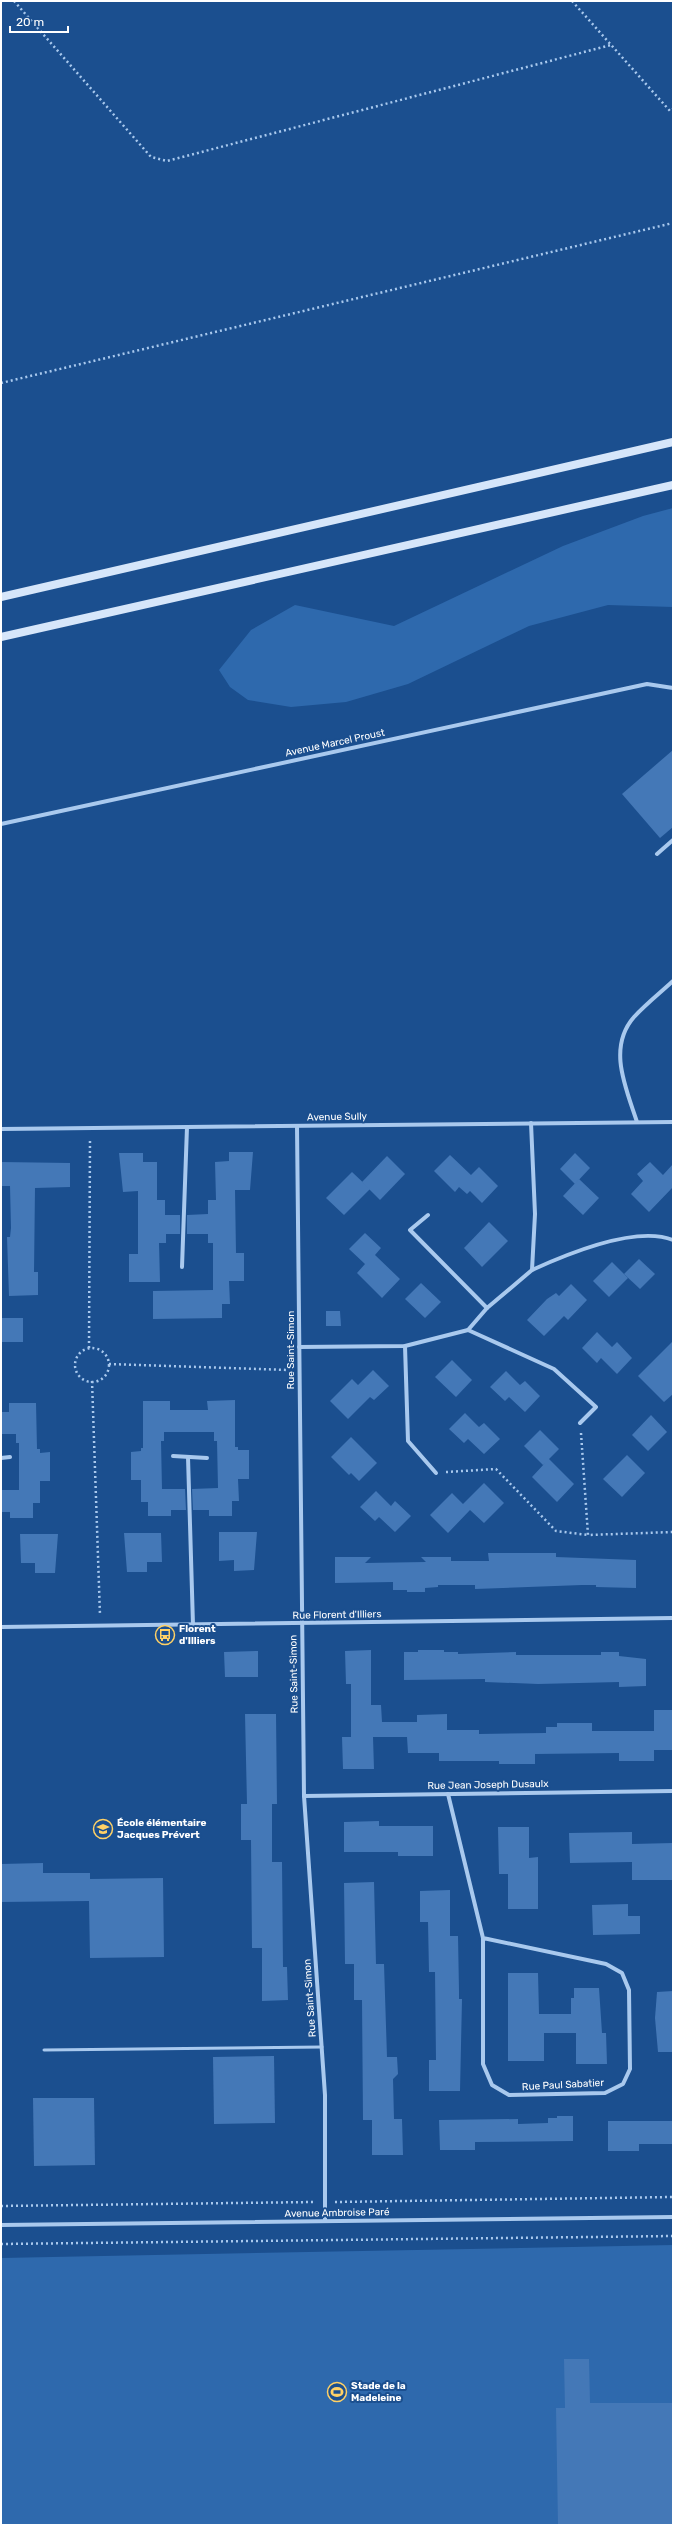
<svg xmlns="http://www.w3.org/2000/svg" width="674" height="2526" font-family="Rubik,sans-serif">
  <rect width="100%" height="100%" fill="#1b4f8f"/>
  <!-- green -->
  <g fill="#2e69ad">
    <polygon points="673,508 673,607 608,605 529,626 408,684 346,702 291,707 248,700 230,687 219,670 251,630 295,605 394,626 563,546 643,516"/>
    <polygon points="673,2245 673,2525 1,2525 1,2258"/>
  </g>
  <!-- building -->
  <g fill="#4478b7">
    <polygon points="673,750 673,827 660,838 622,794"/>
    <polygon points="229,1152 253,1152 250,1190 235,1190 236,1253 244,1253 244,1281 229,1281 230,1304 222,1304 222,1318 153,1319 153,1291 213,1290 213,1243 208,1243 208,1234 187,1234 187,1215 208,1214 208,1200 216,1200 215,1162 229,1161"/>
    <polygon points="119,1153 143,1153 143,1162 157,1162 157,1200 165,1200 165,1215 180,1215 180,1234 166,1234 166,1243 159,1243 160,1282 129,1282 129,1254 138,1254 138,1191 123,1192"/>
    <polygon points="575,1153 590,1168 575,1184 560,1169"/>
    <polygon points="450,1155 471,1175 479,1167 498,1186 482,1203 470,1191 467,1194 459,1187 455,1192 434,1171"/>
    <polygon points="387,1156 405,1174 380,1200 362,1182"/>
    <polygon points="1,1162 70,1163 70,1187 35,1188 34,1272 38,1272 38,1295 9,1296 7,1237 10,1237 11,1228 10,1186 1,1186"/>
    <polygon points="650,1162 663,1175 673,1164 673,1187 649,1212 631,1194 643,1181 637,1174"/>
    <polygon points="352,1172 370,1189 344,1215 326,1198"/>
    <polygon points="579,1179 599,1198 583,1215 563,1196"/>
    <polygon points="489,1222 508,1241 482,1267 464,1248"/>
    <polygon points="365,1233 381,1248 375,1255 400,1279 382,1298 357,1273 365,1264 349,1249"/>
    <polygon points="639,1259 655,1274 640,1289 624,1274"/>
    <polygon points="612,1262 628,1278 609,1297 593,1281"/>
    <polygon points="421,1283 441,1302 425,1318 405,1299"/>
    <polygon points="571,1284 587,1300 568,1320 564,1316 544,1336 527,1320 547,1299 556,1293 559,1296"/>
    <polygon points="326,1311 340,1311 341,1326 326,1326"/>
    <rect x="1" y="1318" width="22" height="24"/>
    <polygon points="597,1332 612,1347 617,1342 632,1358 617,1374 601,1358 597,1363 582,1348"/>
    <polygon points="673,1341 673,1394 664,1402 638,1376"/>
    <polygon points="452,1360 472,1380 456,1397 435,1377"/>
    <polygon points="373,1370 389,1386 374,1400 370,1397 348,1419 330,1401 352,1379 358,1385"/>
    <polygon points="506,1371 520,1385 525,1381 540,1396 525,1412 509,1397 505,1401 490,1387"/>
    <polygon points="235,1400 235,1447 238,1447 238,1450 249,1450 249,1479 238,1479 239,1501 232,1501 232,1516 209,1516 209,1510 193,1510 192,1489 218,1488 217,1441 214,1441 214,1432 164,1432 164,1441 161,1441 162,1489 185,1489 186,1510 171,1510 171,1516 148,1516 148,1502 141,1502 141,1480 131,1480 131,1452 141,1451 141,1448 143,1448 143,1401 170,1401 170,1410 208,1410 207,1401"/>
    <polygon points="9,1403 36,1403 37,1449 40,1449 40,1453 50,1452 50,1481 40,1481 40,1503 33,1503 33,1518 10,1518 10,1512 1,1512 1,1490 19,1490 19,1443 16,1443 16,1434 1,1434 1,1412 9,1412"/>
    <polygon points="465,1413 479,1427 484,1423 500,1439 484,1454 468,1439 464,1443 449,1429"/>
    <polygon points="651,1415 667,1432 648,1451 632,1435"/>
    <polygon points="540,1430 559,1449 549,1459 574,1484 557,1502 532,1477 545,1463 543,1465 524,1446"/>
    <polygon points="351,1437 377,1463 359,1481 351,1473 349,1475 331,1457"/>
    <polygon points="627,1455 645,1473 622,1497 603,1479"/>
    <polygon points="484,1483 504,1503 484,1523 470,1510 448,1533 430,1515 452,1493 463,1504"/>
    <polygon points="376,1491 391,1506 395,1501 411,1516 395,1532 379,1517 375,1521 360,1507"/>
    <polygon points="219,1532 257,1532 254,1570 234,1571 234,1560 219,1561"/>
    <polygon points="124,1533 161,1533 162,1562 147,1562 147,1572 127,1572"/>
    <polygon points="20,1534 58,1534 55,1573 35,1573 35,1563 21,1563"/>
    <polygon points="488,1553 556,1553 556,1557 636,1560 636,1588 596,1587 596,1585 582,1585 475,1589 475,1585 438,1585 438,1587 425,1588 425,1592 407,1592 407,1590 393,1590 393,1582 335,1583 335,1557 371,1557 365,1563 426,1562 421,1557 451,1557 451,1561 489,1561"/>
    <polygon points="371,1650 371,1705 381,1705 382,1722 417,1722 417,1715 447,1714 447,1730 479,1730 479,1734 546,1733 546,1727 557,1727 557,1723 592,1723 592,1731 654,1731 654,1710 673,1710 673,1750 654,1750 654,1761 619,1761 619,1753 535,1754 535,1764 499,1764 499,1761 439,1761 439,1753 408,1753 407,1737 373,1737 374,1769 343,1769 342,1737 351,1737 351,1684 346,1684 345,1651"/>
    <polygon points="418,1650 444,1650 444,1652 458,1652 458,1654 516,1652 516,1655 601,1655 601,1652 619,1652 619,1656 646,1659 646,1686 619,1687 619,1682 538,1684 485,1682 485,1679 404,1680 404,1652 418,1652"/>
    <polygon points="258,1651 258,1677 225,1677 224,1652"/>
    <polygon points="245,1714 276,1714 277,1804 272,1804 272,1862 282,1862 283,1967 287,1967 288,2000 262,2001 262,1948 252,1948 251,1840 241,1840 241,1804 247,1804"/>
    <polygon points="379,1821 379,1826 433,1826 433,1856 398,1856 398,1852 344,1852 344,1822"/>
    <polygon points="498,1827 529,1827 529,1858 538,1857 538,1909 508,1909 508,1874 499,1874"/>
    <polygon points="632,1832 632,1844 673,1843 673,1880 632,1880 632,1862 570,1863 569,1833"/>
    <polygon points="43,1863 43,1873 90,1873 90,1879 163,1878 164,1957 90,1958 89,1901 1,1902 1,1864"/>
    <polygon points="374,1882 376,1964 384,1964 387,2057 397,2057 398,2074 393,2079 394,2119 402,2119 403,2155 372,2155 372,2120 363,2120 362,2000 354,2000 354,1964 345,1964 344,1883"/>
    <polygon points="450,1890 450,1936 458,1936 459,1991 459,1999 462,1999 460,2091 429,2091 429,2060 436,2060 435,1972 429,1972 428,1922 420,1922 420,1891"/>
    <polygon points="628,1904 628,1916 640,1916 640,1934 593,1935 592,1905"/>
    <polygon points="508,1973 538,1973 539,2014 571,2014 571,1998 574,1998 574,1988 599,1988 602,2033 606,2033 607,2064 576,2064 576,2033 544,2033 544,2061 508,2061"/>
    <polygon points="673,1991 673,2052 658,2052 655,2018 657,1992"/>
    <polygon points="274,2056 275,2123 214,2124 213,2057"/>
    <polygon points="33,2098 94,2098 95,2165 34,2166"/>
    <polygon points="557,2116 573,2116 573,2141 475,2142 475,2150 440,2150 439,2120 518,2119 518,2124 548,2123 548,2118 557,2118"/>
    <polygon points="608,2121 673,2121 673,2144 639,2144 639,2151 608,2151"/>
    <polygon points="564,2359 589,2359 590,2403 673,2403 673,2525 558,2525 556,2408 565,2408"/>
  </g>
  <g fill="none" stroke-linecap="round" stroke-linejoin="round">
    <!-- path -->
    <g stroke="#a9c9ee" stroke-width="2.5" stroke-dasharray="2 3" stroke-linecap="butt">
      <polyline points="14,1 151,157 167,161 611,45"/>
      <polyline points="572,1 670,111 673,109"/>
      <polyline points="1,383 673,223"/>
      <polyline points="89,1348 90,1138"/>
      <circle cx="92" cy="1365" r="17"/>
      <polyline points="109,1364 288,1370"/>
      <polyline points="92,1381 100,1615"/>
      <polyline points="581,1433 588,1535 673,1532"/>
      <polyline points="446,1472 496,1469 556,1531 588,1535"/>
      <polyline points="335,2202 673,2197"/>
      <polyline points="1,2206 314,2202"/>
      <polyline points="1,2244 673,2236"/>
    </g>
    <!-- service -->
    <polyline stroke="#a9c9ee" stroke-width="3" points="44,2050 322,2047"/>
    <!-- minor -->
    <g stroke="#a9c9ee" stroke-width="4">
      <polyline points="1,824 647,684 673,688"/>
      <polyline points="657,854 673,840"/>
      <path d="M637,1122c-11,-34 -30,-74 -3,-105 12,-13 26,-24 39,-36"/>
      <polyline points="297,1126 304,1796 325,2095 325,2221"/>
      <polyline points="1,1129 673,1122"/>
      <polyline points="428,1215 410,1230 487,1308"/>
      <polyline points="182,1267 187,1127"/>
      <path d="M532,1270c35,-16 103,-45 141,-30"/>
      <polyline points="468,1330 554,1369 596,1407 580,1423"/>
      <polyline points="405,1346 408,1441 436,1473"/>
      <polyline points="299,1347 405,1346 468,1330 487,1308 532,1270 535,1214 531,1123"/>
      <polyline points="173,1456 207,1458"/>
      <polyline points="188,1457 193,1625"/>
      <polyline points="1,1458 10,1457"/>
      <polyline points="1,1627 673,1618"/>
      <polyline points="448,1794 483,1938 483,2064 492,2085 509,2095 605,2093 623,2084 630,2069 629,1990 622,1973 606,1964 483,1938"/>
      <polyline points="304,1796 673,1791"/>
      <polyline points="1,2225 673,2217"/>
    </g>
    <!-- secondary -->
    <g stroke="#d6e6fa" stroke-width="8">
      <polyline points="1,597 673,442"/>
      <polyline points="1,637 673,485"/>
    </g>
  </g>
  <!-- icons -->
  <defs>
    <symbol id="bus-ring" viewBox="-11 -11 22 22"><circle r="9.5" fill="#1b4f8f" stroke="#ffd166" stroke-width="1.5"/><path d="M-5-6H5V4H4V6H2V4H-2V6H-4V4H-5ZM-3.5-4V0h7V-4ZM-3.5 1.2v1.5H-2V1.2ZM2 1.2v1.5H3.5V1.2Z" fill="#ffd166"/></symbol>
    <symbol id="school-ring" viewBox="-11 -11 22 22"><circle r="9.5" fill="#1b4f8f" stroke="#ffd166" stroke-width="1.5"/><path d="M0-5L7-2L0 1L-7-2ZM-4 1L0 2.5L4 1V4Q0 6-4 4Z" fill="#ffd166"/></symbol>
    <symbol id="stadium-ring" viewBox="-11 -11 22 22"><circle r="9.5" fill="#1b4f8f" stroke="#ffd166" stroke-width="1.5"/><path d="M0-5a6.5 5 0 1 0 0 10a6.5 5 0 1 0 0-10ZM-3.5-1.8h7v3.6h-7Z" fill="#ffd166"/></symbol>
  </defs>
  <g fill-rule="evenodd">
    <use href="#bus-ring" x="154" y="1624" width="22" height="22"/>
    <use href="#school-ring" x="92" y="1818" width="22" height="22"/>
    <use href="#stadium-ring" x="326" y="2381" width="22" height="22"/>
  </g>
  <g text-anchor="middle" dominant-baseline="central" stroke-width="4" stroke-linejoin="round" paint-order="stroke">
    <!-- street labels -->
    <g font-size="10" fill="#fff" stroke="#1b4f8f">
      <text transform="translate(335 743) rotate(-12)">Avenue Marcel Proust</text>
      <text transform="translate(337 1117) rotate(-1)">Avenue Sully</text>
      <text transform="translate(291 1350) rotate(-90)">Rue Saint-Simon</text>
      <text transform="translate(337 1615) rotate(-1)">Rue Florent d'Illiers</text>
      <text transform="translate(294 1674) rotate(-91)">Rue Saint-Simon</text>
      <text transform="translate(488 1785) rotate(-1)">Rue Jean Joseph Dusaulx</text>
      <text transform="translate(310 1998) rotate(-94)">Rue Saint-Simon</text>
      <text transform="translate(563 2085) rotate(-3)">Rue Paul Sabatier</text>
      <text transform="translate(337 2213) rotate(-1)">Avenue Ambroise Paré</text>
    </g>
    <!-- poi labels -->
    <g font-size="10" font-weight="bold" fill="#fff" stroke="#1b4f8f" text-anchor="start">
      <text x="179" y="1629">Florent<tspan x="179" dy="12">d'Illiers</tspan></text>
      <text x="117" y="1823">École élémentaire<tspan x="117" dy="12">Jacques Prévert</tspan></text>
      <text x="351" y="2386">Stade de la<tspan x="351" dy="12">Madeleine</tspan></text>
    </g>
  </g>
  <!-- border -->
  <rect width="674" height="2526" fill="none" stroke="#ffffff" stroke-width="4"/>
  <!-- scale -->
  <path d="M10 26v6h58v-6" fill="none" stroke="#ffffff" stroke-width="2"/>
  <text x="16" y="26" font-size="12" fill="#ffffff" stroke="#1b4f8f" stroke-width="3" paint-order="stroke">20 m</text>
</svg>
